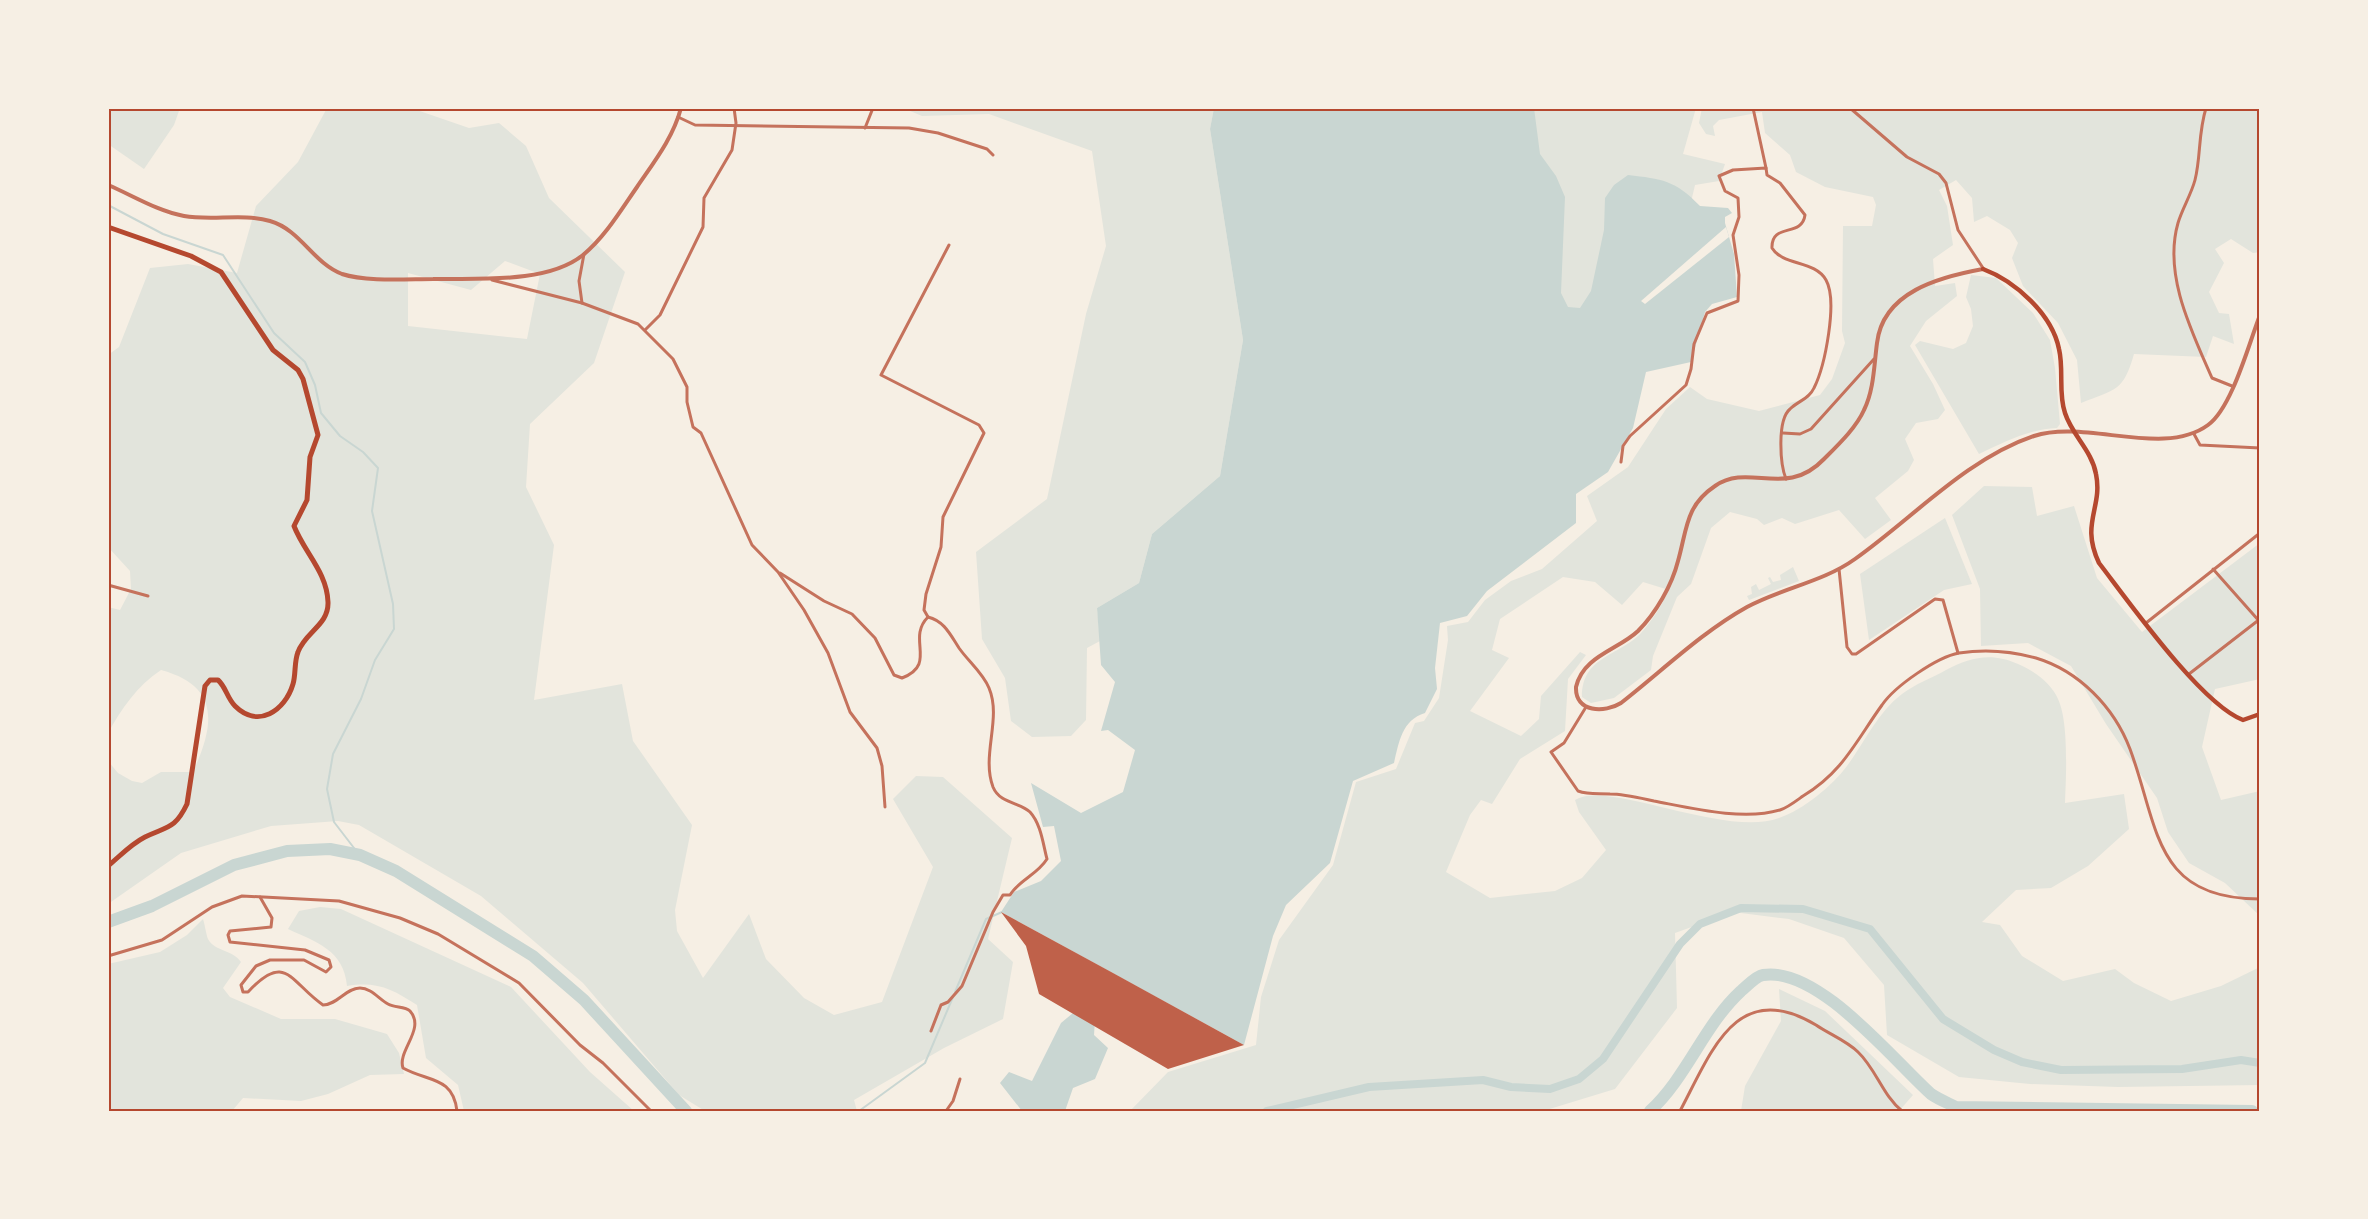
<svg xmlns="http://www.w3.org/2000/svg" width="2368" height="1219" font-family="Jost,sans-serif">
  <rect width="100%" height="100%" fill="#f6efe4"/>
  <!-- green -->
  <g fill="#e2e4dc" fill-rule="evenodd">
    <polygon points="108,108 180,108 174,125 144,169 108,144"/>
    <path d="M327,108h84l58,20 30,-5 27,23 23,52 76,74 -31,91 -64,61 -4,63 28,58 -20,155 88,-16 11,57 59,84 -17,85 2,21 26,47 46,-64 17,45 38,39 30,17 48,-13 51,-135 -40,-68 23,-23 27,1 69,61 -24,101 25,23 -10,57 -59,29 -90,52 3,11h-152l-26,-16 -96,-112 -102,-87 -122,-71 -21,-4 -67,5 -90,27 -73,51v-143l10,12 14,8 10,2 19,-11h32c22,-48 27,-86 -32,-102 -24,16 -39,38 -53,63v-126l12,3 11,-21 -1,-18 -22,-24v-192l11,-8 31,-79 38,-4 49,9 19,-67 42,-44zM505,261l35,13 -13,65 -119,-13v-53l63,17z"/>
    <polygon points="903,108 1214,108 1210,129 1243,340 1220,476 1152,534 1139,583 1097,608 1100,641 1087,648 1086,720 1071,736 1032,737 1011,721 1005,678 982,639 976,552 1047,499 1086,314 1106,246 1092,151 989,114 922,116"/>
    <polygon points="1526,108 1696,108 1683,154 1725,164 1719,181 1695,185 1691,202 1593,314 1555,314"/>
    <path d="M1702,108h558v144l-7,1 -22,-14 -16,10 9,14 -15,29 10,21 10,1 5,30 -21,-8 -7,21 -72,-3c-11,38 -18,35 -53,49l-4,-43 -19,-37 -35,-37 -11,-28 6,-15 -8,-13 -23,-14 -13,6 -2,-24 -16,-18 -17,10 8,16 6,39 -20,14 2,27 20,-3 2,13 -31,25 -16,25 23,38 12,26 -7,9 -22,4 -11,16 9,21 -6,11 -33,27 16,22 -26,19 -26,-29 -44,14 -13,-6 -18,7 -7,-6 -27,-7 -19,16 -20,56 -14,13 -24,59 -2,14 -37,28 -23,5 -9,-6c0,-41 36,-40 59,-64 11,-12 21,-28 28,-43l-26,-8 -21,23 -27,-23 -32,-5 -63,42 -8,31 17,8 -39,53 51,25 18,-17 2,-23 39,-44 6,3 -18,24 -3,52 -45,28 -28,45 -11,-4 -11,15 -24,57 44,26 65,-7 27,-13 24,-28 -27,-38 -4,-12c33,-21 149,38 204,18 24,-8 53,-32 68,-52 17,-23 31,-54 55,-72 13,-10 30,-16 44,-24 24,-13 46,-18 72,-6 15,6 34,20 40,35 11,23 8,78 7,104l59,-9 5,35 -41,37 -37,22 -35,2 -34,32 18,3 22,31 41,25 52,-12 19,14 37,18 50,-15 39,-19v118l-142,2 -88,-3 -71,-7 -72,-42 -3,-50 -40,-47 -55,-19 -56,-7 -58,21 2,75 -62,81 -72,22h-413l38,-39 88,-27 5,-48 18,-57 54,-75 23,-83 40,-13 19,-46 9,-2 15,-23 9,-58 -1,-14 21,-4 17,-22 26,-19 31,-12 55,-48 -10,-25 41,-29 38,-58 24,-22 17,12 52,12 61,-16 12,-16 13,-36 -3,-12 1,-105h29l4,-21 -3,-8 -48,-10 -29,-15 -6,-17 -25,-22 -3,-21 -43,8 -6,6 2,10 -9,-2 -7,-11z"/>
    <path d="M1971,275l25,3 37,35 17,27 5,28 5,56 -3,4c-27,1 -53,14 -78,26l-64,-109 5,-4 33,8 13,-6 7,-17 -2,-17 -5,-12z"/>
    <polygon points="1984,486 2032,487 2037,516 2074,506 2097,578 2142,632 2260,543 2260,679 2215,689 2202,747 2221,800 2260,791 2260,916 2225,883 2189,863 2168,832 2157,798 2106,724 2071,666 2028,643 1981,646 1980,589 1952,515"/>
    <polygon points="1945,518 1972,584 1944,590 1869,640 1860,574"/>
    <polygon points="1793,567 1799,581 1749,600 1747,596 1752,594 1751,587 1756,584 1759,590 1771,584 1768,578 1770,577 1773,582 1781,580 1780,575"/>
    <path d="M320,907l21,2 170,78 79,85 44,39h-170l-6,-26 -32,-27 -9,-53c-25,-16 -40,-24 -70,-19 -3,-36 -31,-44 -59,-57l11,-18z"/>
    <path d="M203,919c2,6 3,15 5,20 7,13 24,10 33,23l-18,26 7,9 51,22h54l52,15 12,19 5,21 -34,1 -42,19 -27,7 -58,-3 -11,13h-124v-147l52,-12 27,-17z"/>
    <polygon points="1779,989 1825,1011 1913,1095 1899,1111 1741,1111 1745,1086 1781,1021"/>
  </g>
  <!-- water -->
  <g fill="#c9d6d2">
    <path d="M1214,108h320l6,46 16,22 9,21 -4,96 7,14 12,1 11,-17 13,-61 1,-32 9,-13 14,-10c34,4 47,5 72,31l28,2 4,5 -7,4v6l9,31 3,43 -25,7 -7,8 -14,50 -45,10 -13,56 -25,44 -32,22v29l-89,68 -20,25 -27,7 -5,45 2,21 -12,24c-23,7 -26,29 -31,50l-41,18 -23,82 -44,42 -13,31 -29,109 -243,-133 13,-20 27,-11 20,-20 -7,-35 -11,1 -12,-44 50,30 42,-21 12,-42 -27,-20 -7,1 14,-49 -14,-17 -4,-57 42,-25 13,-49 68,-58 23,-136 -33,-211z"/>
    <polygon points="1079,1008 1095,1020 1094,1035 1108,1048 1095,1079 1073,1088 1065,1111 1022,1111 1000,1083 1009,1072 1032,1081 1061,1023"/>
  </g>
  <!-- pier -->
  <polygon fill="#f6efe4" points="1726,227 1729,237 1645,304 1641,301"/>
  <g fill="none" stroke-linecap="round" stroke-linejoin="round">
    <!-- stream -->
    <g stroke="#c9d6d2" stroke-width="2">
      <polyline points="108,205 163,234 223,255 274,333 305,362 315,385 321,413 340,436 363,452 378,468 372,511 393,604 394,629 375,660 361,699 333,754 327,789 334,822 354,848 353,854"/>
      <polyline points="955,992 986,919 1002,912"/>
      <polyline points="859,1111 925,1063 953,997"/>
    </g>
    <!-- canal -->
    <polyline stroke="#c9d6d2" stroke-width="8" points="1267,1111 1369,1087 1483,1080 1511,1087 1550,1089 1579,1079 1603,1059 1680,944 1700,924 1741,908 1803,909 1870,929 1943,1019 1994,1050 2022,1062 2061,1070 2182,1069 2241,1060 2260,1063"/>
    <!-- river -->
    <g stroke="#c9d6d2" stroke-width="12">
      <polyline points="108,922 152,906 234,865 287,851 330,849 360,855 396,871 533,956 584,1000 686,1111"/>
      <path d="M1650,1111c37,-34 54,-86 91,-120 6,-5 15,-15 22,-16 55,-9 130,85 168,119 7,5 17,9 25,13l296,4"/>
    </g>
  </g>
  <!-- building -->
  <polygon fill="#bf614a" points="1001,912 1113,973 1244,1045 1168,1069 1039,994 1026,946"/>
  <g fill="none" stroke-linecap="round" stroke-linejoin="round">
    <!-- minor -->
    <g stroke="#c5725c" stroke-width="3">
      <polyline points="1753,108 1766,168"/>
      <polyline points="1850,108 1907,157 1939,174 1946,183 1958,230 1983,268"/>
      <path d="M2206,108c-8,26 -5,48 -11,72 -4,15 -13,29 -17,43 -15,52 14,109 34,155l20,8"/>
      <polyline points="678,117 695,125 909,128 938,133 987,149 993,155"/>
      <polyline points="865,128 873,108"/>
      <polyline points="492,280 582,303 638,324 673,359 687,387 687,402 693,427 701,433 752,545 778,572 804,610 828,653 850,712 877,748 882,766 885,807"/>
      <polyline points="582,303 579,281 584,254"/>
      <polyline points="645,330 660,315 703,227 704,198 732,150 736,123 734,108"/>
      <polyline points="1783,433 1800,434 1811,429 1874,359"/>
      <polyline points="2194,434 2200,445 2260,448"/>
      <path d="M1621,462l2,-16 7,-10 56,-51 5,-16 3,-25 13,-31 31,-12 1,-26 -6,-40 6,-18 -1,-19 -13,-7 -6,-15 14,-6 33,-2 1,7 13,8 25,32c-3,23 -34,7 -33,33 11,18 43,12 54,32 12,21 -1,86 -12,108 -5,11 -16,13 -24,21 -13,11 -10,55 -4,70"/>
      <polyline points="1839,569 1847,647 1852,654 1856,654 1935,599 1943,600 1958,653"/>
      <polyline points="2213,569 2260,622"/>
      <path d="M780,573l44,28 28,13 23,24 19,37 8,3c36,-14 4,-39 26,-61"/>
      <polyline points="108,585 148,596"/>
      <path d="M928,617c16,4 22,17 31,31 9,13 24,25 30,40 13,31 -8,67 4,99 7,17 27,15 37,25 11,12 13,32 17,47 -10,16 -28,21 -37,36h-7l-10,17 -31,74 -14,16 -7,3 -10,26"/>
      <polyline points="928,617 924,610 926,594 941,547 943,517 984,433 979,425 881,375 949,245"/>
      <polyline points="2146,623 2260,533"/>
      <polyline points="2189,674 2260,619"/>
      <path d="M1586,707l-22,36 -13,9 27,39c11,4 21,2 32,3 14,0 30,4 44,7 37,7 89,20 126,9 7,-2 16,-9 23,-14 40,-24 53,-55 79,-91 13,-19 55,-48 77,-52 26,-4 52,-2 77,5 43,13 78,49 94,91 29,78 23,150 130,150"/>
      <path d="M260,897l12,21 -1,9 -41,4 -2,4 2,7 75,8 24,10 2,7 -5,5 -22,-12h-34l-14,6 -15,19 2,7h5c38,-41 42,-10 75,13 14,0 23,-17 37,-17 11,0 19,11 28,16 7,4 17,2 22,7 16,18 -13,40 -7,57 25,14 50,8 54,43"/>
      <polyline points="108,956 162,940 212,907 242,896 339,901 400,918 438,934 519,983 580,1045 603,1063 651,1111"/>
      <polyline points="946,1111 953,1101 960,1079"/>
      <path d="M1680,1111c31,-58 56,-134 136,-86 13,9 31,16 42,27 18,17 25,44 44,59"/>
    </g>
    <!-- tertiary -->
    <g stroke="#c5725c" stroke-width="4">
      <path d="M108,185c24,10 49,26 76,31 28,5 59,-3 86,5 31,9 43,42 72,53 24,8 65,5 91,5 45,-1 114,5 150,-24 22,-18 38,-45 54,-68 17,-25 36,-49 44,-79"/>
      <path d="M1983,269c-44,8 -100,23 -106,74 -3,22 -3,47 -13,67 -8,18 -26,35 -40,49 -38,40 -75,3 -109,27 -30,20 -28,44 -37,75 -6,24 -22,52 -40,70 -20,19 -55,25 -62,56 -1,26 29,26 45,16 41,-32 81,-71 126,-96 35,-19 76,-25 108,-48 58,-41 111,-100 179,-123 52,-17 129,22 174,-11 24,-17 41,-82 52,-110"/>
    </g>
    <!-- secondary -->
    <path stroke="#b5482f" stroke-width="4.5" d="M1983,269c32,12 69,45 76,80 5,21 -1,44 6,64 7,22 27,38 31,61 7,34 -16,49 3,89 30,39 102,141 144,157l17,-6"/>
    <!-- primary -->
    <path stroke="#b5482f" stroke-width="5" d="M108,227l83,29 30,16 52,78 25,20 5,9 15,56 -8,22 -3,43 -13,26c10,26 33,46 34,76 1,23 -23,30 -30,50 -4,10 -2,22 -5,32 -8,27 -35,45 -58,22 -8,-8 -9,-19 -17,-26h-8l-5,6 -18,118c-12,25 -19,22 -42,33 -14,7 -25,19 -37,29"/>
  </g>
  <!-- border -->
  <rect width="2368" height="1219" fill="none" stroke="#f6efe4" stroke-width="219"/>
  <rect x="110" y="110" width="2148" height="1000" fill="none" stroke="#b5482f" stroke-width="2"/>
</svg>
